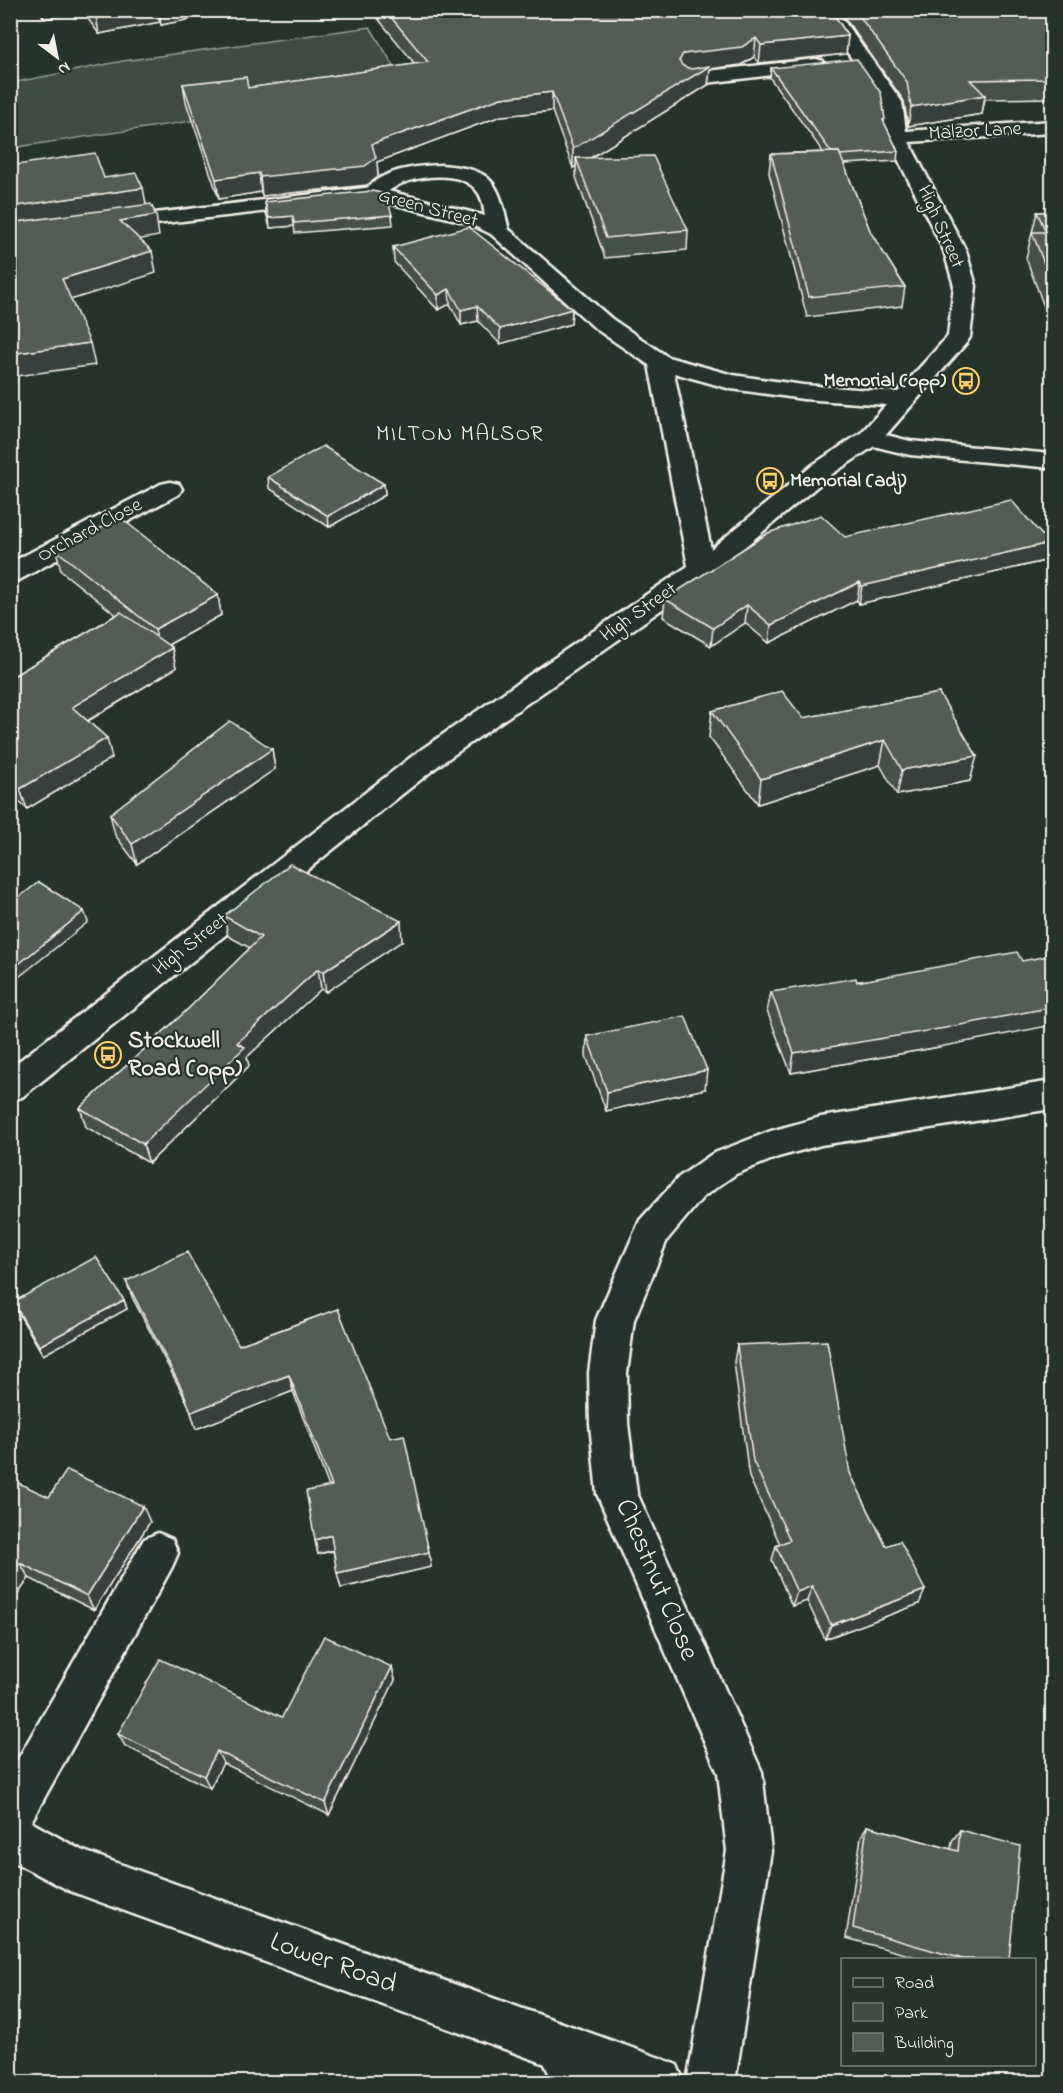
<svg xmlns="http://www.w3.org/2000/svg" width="1063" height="2093" font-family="'Indie Flower',sans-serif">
  <rect width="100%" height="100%" fill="#26332d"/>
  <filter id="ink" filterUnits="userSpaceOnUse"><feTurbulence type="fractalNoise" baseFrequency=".0167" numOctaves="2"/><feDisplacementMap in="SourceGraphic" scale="12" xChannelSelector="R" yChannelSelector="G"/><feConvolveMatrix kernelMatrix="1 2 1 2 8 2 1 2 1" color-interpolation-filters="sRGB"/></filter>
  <g filter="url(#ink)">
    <!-- green -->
    <polygon fill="#414b45" stroke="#9a9e96" stroke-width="1.5" points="370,27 403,81 187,103 192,121 11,148 11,83 123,61"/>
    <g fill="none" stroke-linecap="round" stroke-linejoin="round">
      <defs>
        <g id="service">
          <path d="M441,165c53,4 57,17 68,65l-4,4 -7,2 -7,-2c-9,-12 -4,-31 -14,-43 -15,-20 -53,-16 -74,-8 -14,5 -22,18 -37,14l-3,-4c16,-23 52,-27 78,-28z"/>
          <polygon points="870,431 910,441 1052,454 1052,468 910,455 861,443 858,438 861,433"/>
          <polygon points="561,2023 578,2030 602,2082 553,2082 537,2047 544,2030"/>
        </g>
        <g id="minor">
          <path d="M818,10h18l66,92 4,29 146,-10v12l-143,9 57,109 10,35 -6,51 -3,5 -88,101 -47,31 -121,101 -272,190 -417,332 -12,3v-32l409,-317 269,-185 -39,-201 -53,-36 -105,-95 -23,-11 -95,-24 -261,30 -7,-2 -3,-4 3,-4 268,-32 109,28 23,11 107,93 56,38 65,18 70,10 95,7 50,-56 6,-50 -10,-35 -57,-114 -5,-35zM674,373l57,16 72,10 83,6 -25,28 -47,31 -103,85z"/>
          <polygon points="816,59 823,61 825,65 823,69 689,85 682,83 680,79 682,75 689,73"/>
          <polygon points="170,482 179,484 182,489 179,494 19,580 10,582 10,563 161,484"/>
          <polygon points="1052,1081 1052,1109 821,1145 778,1157 736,1174 703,1197 667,1240 634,1320 627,1373 628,1424 637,1493 762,1772 771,1851 735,2082 687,2082 727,1851 718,1773 597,1494 590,1424 589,1373 596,1320 640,1220 679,1177 712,1154 771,1131 821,1117"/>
          <polygon points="158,1533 172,1539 178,1553 172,1567 31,1822 81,1850 660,2058 677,2065 684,2082 595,2082 70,1891 10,1860 10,1773 144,1539"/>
        </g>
      </defs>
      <!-- service casing -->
      <use href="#service" stroke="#f4f1e8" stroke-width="5"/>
      <!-- minor casing -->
      <use href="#minor" stroke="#f4f1e8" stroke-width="5"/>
      <!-- service -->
      <use href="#service" fill="#26332d" fill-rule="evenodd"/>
      <!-- minor -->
      <use href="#minor" fill="#26332d" fill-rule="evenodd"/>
    </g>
    <!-- wall -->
    <g fill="#474f49" stroke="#f4f1e8" stroke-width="1.5">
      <polygon points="39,10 235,10 161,25 160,22 99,34 83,12 44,19"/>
      <polygon points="371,10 831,10 848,36 846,54 759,63 754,57 741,65 710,69 708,85 590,158 688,230 687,250 605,258 576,177 576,166 573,168 552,111 501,116 377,162 378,177 367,185 262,196 261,192 219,199 186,102 183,84 248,88 415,64"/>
      <polygon points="839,10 1053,10 1053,98 985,99 982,114 908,126 904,101"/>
      <polygon points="771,68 885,124 898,151 897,161 844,164 871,233 905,287 902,306 807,317 769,173 771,154 823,152 770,78"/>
      <polygon points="265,202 392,215 393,225 295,233 294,226 270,228 266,212"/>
      <polygon points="1037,212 1053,212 1053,331 1026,258"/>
      <polygon points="393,247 572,309 571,324 500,344 478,321 461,325 450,304 438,310 394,262"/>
      <polygon points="268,477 384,484 385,495 329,527 269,488"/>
      <polygon points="845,537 1049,543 1044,561 859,604 857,600 769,643 745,623 711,646 663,617 665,599"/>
      <polygon points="56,550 218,595 221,615 168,645 172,648 176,668 88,721 112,758 27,809 10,794 10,678 116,615 61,571"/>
      <polygon points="939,693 970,781 897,795 880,765 758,804 709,737 712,711 803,718"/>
      <polygon points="272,749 275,769 137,864 115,835 110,814"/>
      <polygon points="224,916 402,941 326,992 321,989 247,1057 249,1066 149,1163 86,1127 80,1108 186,1011 250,948 228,936"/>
      <polygon points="1022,961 939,1047 791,1073 767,1011 771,992"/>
      <polygon points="587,1036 705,1089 606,1111 586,1056"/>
      <polygon points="126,1281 239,1345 338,1309 429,1552 431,1567 341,1588 333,1551 318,1554 315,1540 329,1487 293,1391 196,1429 189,1406 133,1299"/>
      <polygon points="124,1300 127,1309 43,1355 17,1311 13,1302"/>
      <polygon points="737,1345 850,1473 886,1546 919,1604 825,1639 807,1601 792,1606 772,1560 776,1546 780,1544 749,1477 734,1362"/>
      <polygon points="10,1487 49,1497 150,1522 94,1610 29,1578 10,1606"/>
      <polygon points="392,1667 395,1680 329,1815 223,1763 210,1788 125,1746 118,1734 282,1717"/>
      <polygon points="867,1826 951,1849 952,1841 960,1830 1009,1959 923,1959 846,1938 861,1837"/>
      <polygon points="1053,1846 1053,1865 1047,1852"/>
    </g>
    <!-- shaded-wall -->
    <g fill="#39403c" stroke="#f4f1e8" stroke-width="1.5">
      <polygon points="42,10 82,10 83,12 44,19"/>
      <polygon points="121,10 158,10 160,22 99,34 96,15"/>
      <polygon points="159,10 235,10 161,25"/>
      <polygon points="848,36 846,54 759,63 761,45"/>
      <polygon points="756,38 754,57 741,65 710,69 708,85 579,165 576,158 576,166 573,168 573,149 681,73 679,61 683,54"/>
      <polygon points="552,92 552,111 501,116 377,162 378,177 367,185 262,196 260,177 372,144 501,98"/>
      <polygon points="985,95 982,114 908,126 911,107"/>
      <polygon points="259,173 261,192 219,199 216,179"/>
      <polygon points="143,188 147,209 10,229 10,207"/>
      <polygon points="156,215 159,236 124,242 120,221"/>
      <polygon points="293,216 294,226 270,228 269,218"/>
      <polygon points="152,251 156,273 67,301 62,279"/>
      <polygon points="449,289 450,304 438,310 438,295"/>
      <polygon points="477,306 478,321 461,325 461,310"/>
      <polygon points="572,309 571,324 500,344 500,329"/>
      <polygon points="90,343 95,365 10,377 10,354"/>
      <polygon points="384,484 385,495 329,527 328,516"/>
      <polygon points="1049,543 1044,561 859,604 862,586"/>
      <polygon points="860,582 857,600 769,643 771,625"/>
      <polygon points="218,595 221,615 159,650 155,629"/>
      <polygon points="747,605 745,623 711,646 713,628"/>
      <polygon points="172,648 176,668 77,727 72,707"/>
      <polygon points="107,738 112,758 27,809 20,789"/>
      <polygon points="885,740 880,765 758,804 761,779"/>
      <polygon points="272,749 275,769 137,864 132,844"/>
      <polygon points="977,756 970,781 897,795 902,770"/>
      <polygon points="84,911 88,922 10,984 10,971"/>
      <polygon points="401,921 402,941 326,992 323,972"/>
      <polygon points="318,969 321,989 247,1057 249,1066 149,1163 143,1144 237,1043"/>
      <polygon points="1053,1007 1053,1025 939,1047 791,1073 794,1053"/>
      <polygon points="707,1070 705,1089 606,1111 607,1092"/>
      <polygon points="124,1300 127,1309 43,1355 39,1346"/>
      <polygon points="289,1375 293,1391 196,1429 191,1412"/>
      <polygon points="143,1506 150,1522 94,1610 87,1596"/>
      <polygon points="331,1535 334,1550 318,1554 315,1540"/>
      <polygon points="429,1552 431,1567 341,1588 337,1573"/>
      <polygon points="20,1563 29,1578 10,1606 10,1578"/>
      <polygon points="812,1586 807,1601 792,1606 797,1592"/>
      <polygon points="925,1590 919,1604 825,1639 831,1625"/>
      <polygon points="392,1667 395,1680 329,1815 325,1803"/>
      <polygon points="217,1751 223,1763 210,1788 204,1776"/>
    </g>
    <!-- building -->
    <g fill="#525c55" stroke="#f4f1e8" stroke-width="1.5">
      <polygon points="92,10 121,10 96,15"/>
      <polygon points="385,10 831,10 848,36 761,45 756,38 742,47 683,54 679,61 683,66 691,69 710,66 573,149 552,92 501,98 372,144 376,158 365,166 260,177 259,173 216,179 183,84 246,77 248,88 428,62"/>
      <polygon points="855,10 1053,10 1053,79 970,80 985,95 911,107 907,82"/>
      <polygon points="857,59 881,93 885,119 883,120 898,151 840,155 839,152 831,152 771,68"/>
      <polygon points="10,138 17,165 95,153 104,178 136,173 143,188 10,207"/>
      <polygon points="839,152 871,233 905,287 809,297 771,154"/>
      <polygon points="653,156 688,230 606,238 576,158"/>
      <polygon points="372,191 386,194 392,215 294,223 293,216 269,218 265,202"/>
      <polygon points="151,204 156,215 120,221 152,251 62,279 90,343 10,354 10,223"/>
      <polygon points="1037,212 1053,212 1053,287 1032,232 1046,232"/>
      <polygon points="469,227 572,309 500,329 477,306 461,310 449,289 438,295 393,247"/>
      <polygon points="323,446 384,484 328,516 268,477"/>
      <polygon points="1011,500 1049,543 862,586 860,582 771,625 747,605 713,628 665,599 768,533 821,515 845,537"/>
      <polygon points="121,518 218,595 155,629 56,550"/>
      <polygon points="121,612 172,648 72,707 107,738 20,789 10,780 10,678"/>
      <polygon points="782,691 803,718 939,693 977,756 902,770 885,740 761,779 712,711"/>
      <polygon points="230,721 272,749 132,844 110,814"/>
      <polygon points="290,864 401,921 323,972 318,969 237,1043 245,1047 143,1144 80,1108 186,1011 261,937 224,916"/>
      <polygon points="39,882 84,911 10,971 10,904"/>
      <polygon points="1017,952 1022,961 1053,955 1053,1007 945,1028 794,1053 771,992 856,978 857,982"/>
      <polygon points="685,1016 707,1070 607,1092 587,1036"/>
      <polygon points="187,1252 239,1345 338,1309 390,1438 404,1435 429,1552 337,1573 331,1535 315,1540 306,1491 332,1486 289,1375 191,1412 183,1391 126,1281"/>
      <polygon points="96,1257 124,1300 39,1346 13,1302"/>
      <polygon points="827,1341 850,1473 886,1546 900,1541 925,1590 831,1625 812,1586 797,1592 776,1546 790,1540 753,1461 737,1345"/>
      <polygon points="67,1470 143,1506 87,1596 20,1563 10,1578 10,1487 14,1481 49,1497"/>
      <polygon points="324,1636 392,1667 325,1803 217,1751 204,1776 118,1734 160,1659 282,1717"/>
      <polygon points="867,1826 958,1851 960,1830 1020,1846 1009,1959 963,1959 853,1928"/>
    </g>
  </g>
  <!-- icons -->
  <defs>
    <symbol id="bus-ring" viewBox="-11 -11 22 22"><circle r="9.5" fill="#26332d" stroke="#ffd166" stroke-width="1.5"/><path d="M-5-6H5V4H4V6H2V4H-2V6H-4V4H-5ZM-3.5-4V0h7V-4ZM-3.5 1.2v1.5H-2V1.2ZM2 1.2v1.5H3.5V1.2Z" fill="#ffd166"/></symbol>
  </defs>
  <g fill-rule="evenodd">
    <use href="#bus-ring" x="951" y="366" width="30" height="30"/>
    <use href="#bus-ring" x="755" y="466" width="30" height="30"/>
    <use href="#bus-ring" x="93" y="1040" width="30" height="30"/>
  </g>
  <g text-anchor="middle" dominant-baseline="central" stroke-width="4.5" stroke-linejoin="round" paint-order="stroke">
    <!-- far-street labels -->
    <g font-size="20" fill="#f4f1e8" stroke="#26332d">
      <text transform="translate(975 132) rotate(-3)">Malzor Lane</text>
      <text transform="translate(428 209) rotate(15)">Green Street</text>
      <text transform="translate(940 227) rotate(66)">High Street</text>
      <text transform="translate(90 531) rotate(-28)">Orchard Close</text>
      <text transform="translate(639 613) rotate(-35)">High Street</text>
      <text transform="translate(191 945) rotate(-38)">High Street</text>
    </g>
    <!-- far-poi labels -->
    <g font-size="20" font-weight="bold" fill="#f4f1e8" stroke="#26332d" text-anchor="end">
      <text x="946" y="381">Memorial (opp)</text>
      <text x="790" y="481" text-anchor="start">Memorial (adj)</text>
    </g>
    <!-- far-quarter labels -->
    <g font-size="22" letter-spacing="1.5" fill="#f4f1e8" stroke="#26332d">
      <text x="460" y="435">MILTON MALSOR</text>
    </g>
    <!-- poi labels -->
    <g font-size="24" font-weight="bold" fill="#f4f1e8" stroke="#26332d" text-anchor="start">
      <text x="128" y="1041">Stockwell<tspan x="128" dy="28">Road (opp)</tspan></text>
    </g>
    <!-- near-street labels -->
    <g font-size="28" fill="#f4f1e8" stroke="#26332d">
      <text transform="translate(656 1580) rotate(67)">Chestnut Close</text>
      <text transform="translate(333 1964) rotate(20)">Lower Road</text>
    </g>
  </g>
  <!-- margin -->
  <rect width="1063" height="2093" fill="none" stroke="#26332d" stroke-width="36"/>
  <rect x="18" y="18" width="1027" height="2057" fill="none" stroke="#f4f1e8" stroke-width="2" filter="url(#ink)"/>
  <!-- legend -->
  <rect x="841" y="1958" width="195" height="108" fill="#26332d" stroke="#787f78" stroke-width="1.5"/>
  <rect x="853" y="1978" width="30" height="9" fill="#26332d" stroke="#787f78" stroke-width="1.5"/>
  <text x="895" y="1988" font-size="18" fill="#f4f1e8">Road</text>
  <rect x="853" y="2003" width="30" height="18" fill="#414b45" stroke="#787f78" stroke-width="1.5"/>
  <text x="895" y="2018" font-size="18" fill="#f4f1e8">Park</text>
  <rect x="853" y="2033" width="30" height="18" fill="#525c55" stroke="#787f78" stroke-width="1.5"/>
  <text x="895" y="2048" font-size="18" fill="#f4f1e8">Building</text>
  <!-- north arrow -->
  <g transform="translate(57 57) rotate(148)" stroke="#26332d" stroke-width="4.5" paint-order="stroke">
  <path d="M0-4.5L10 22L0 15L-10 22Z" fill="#f4f1e8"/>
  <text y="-9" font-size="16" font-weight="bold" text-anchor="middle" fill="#f4f1e8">N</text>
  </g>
</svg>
